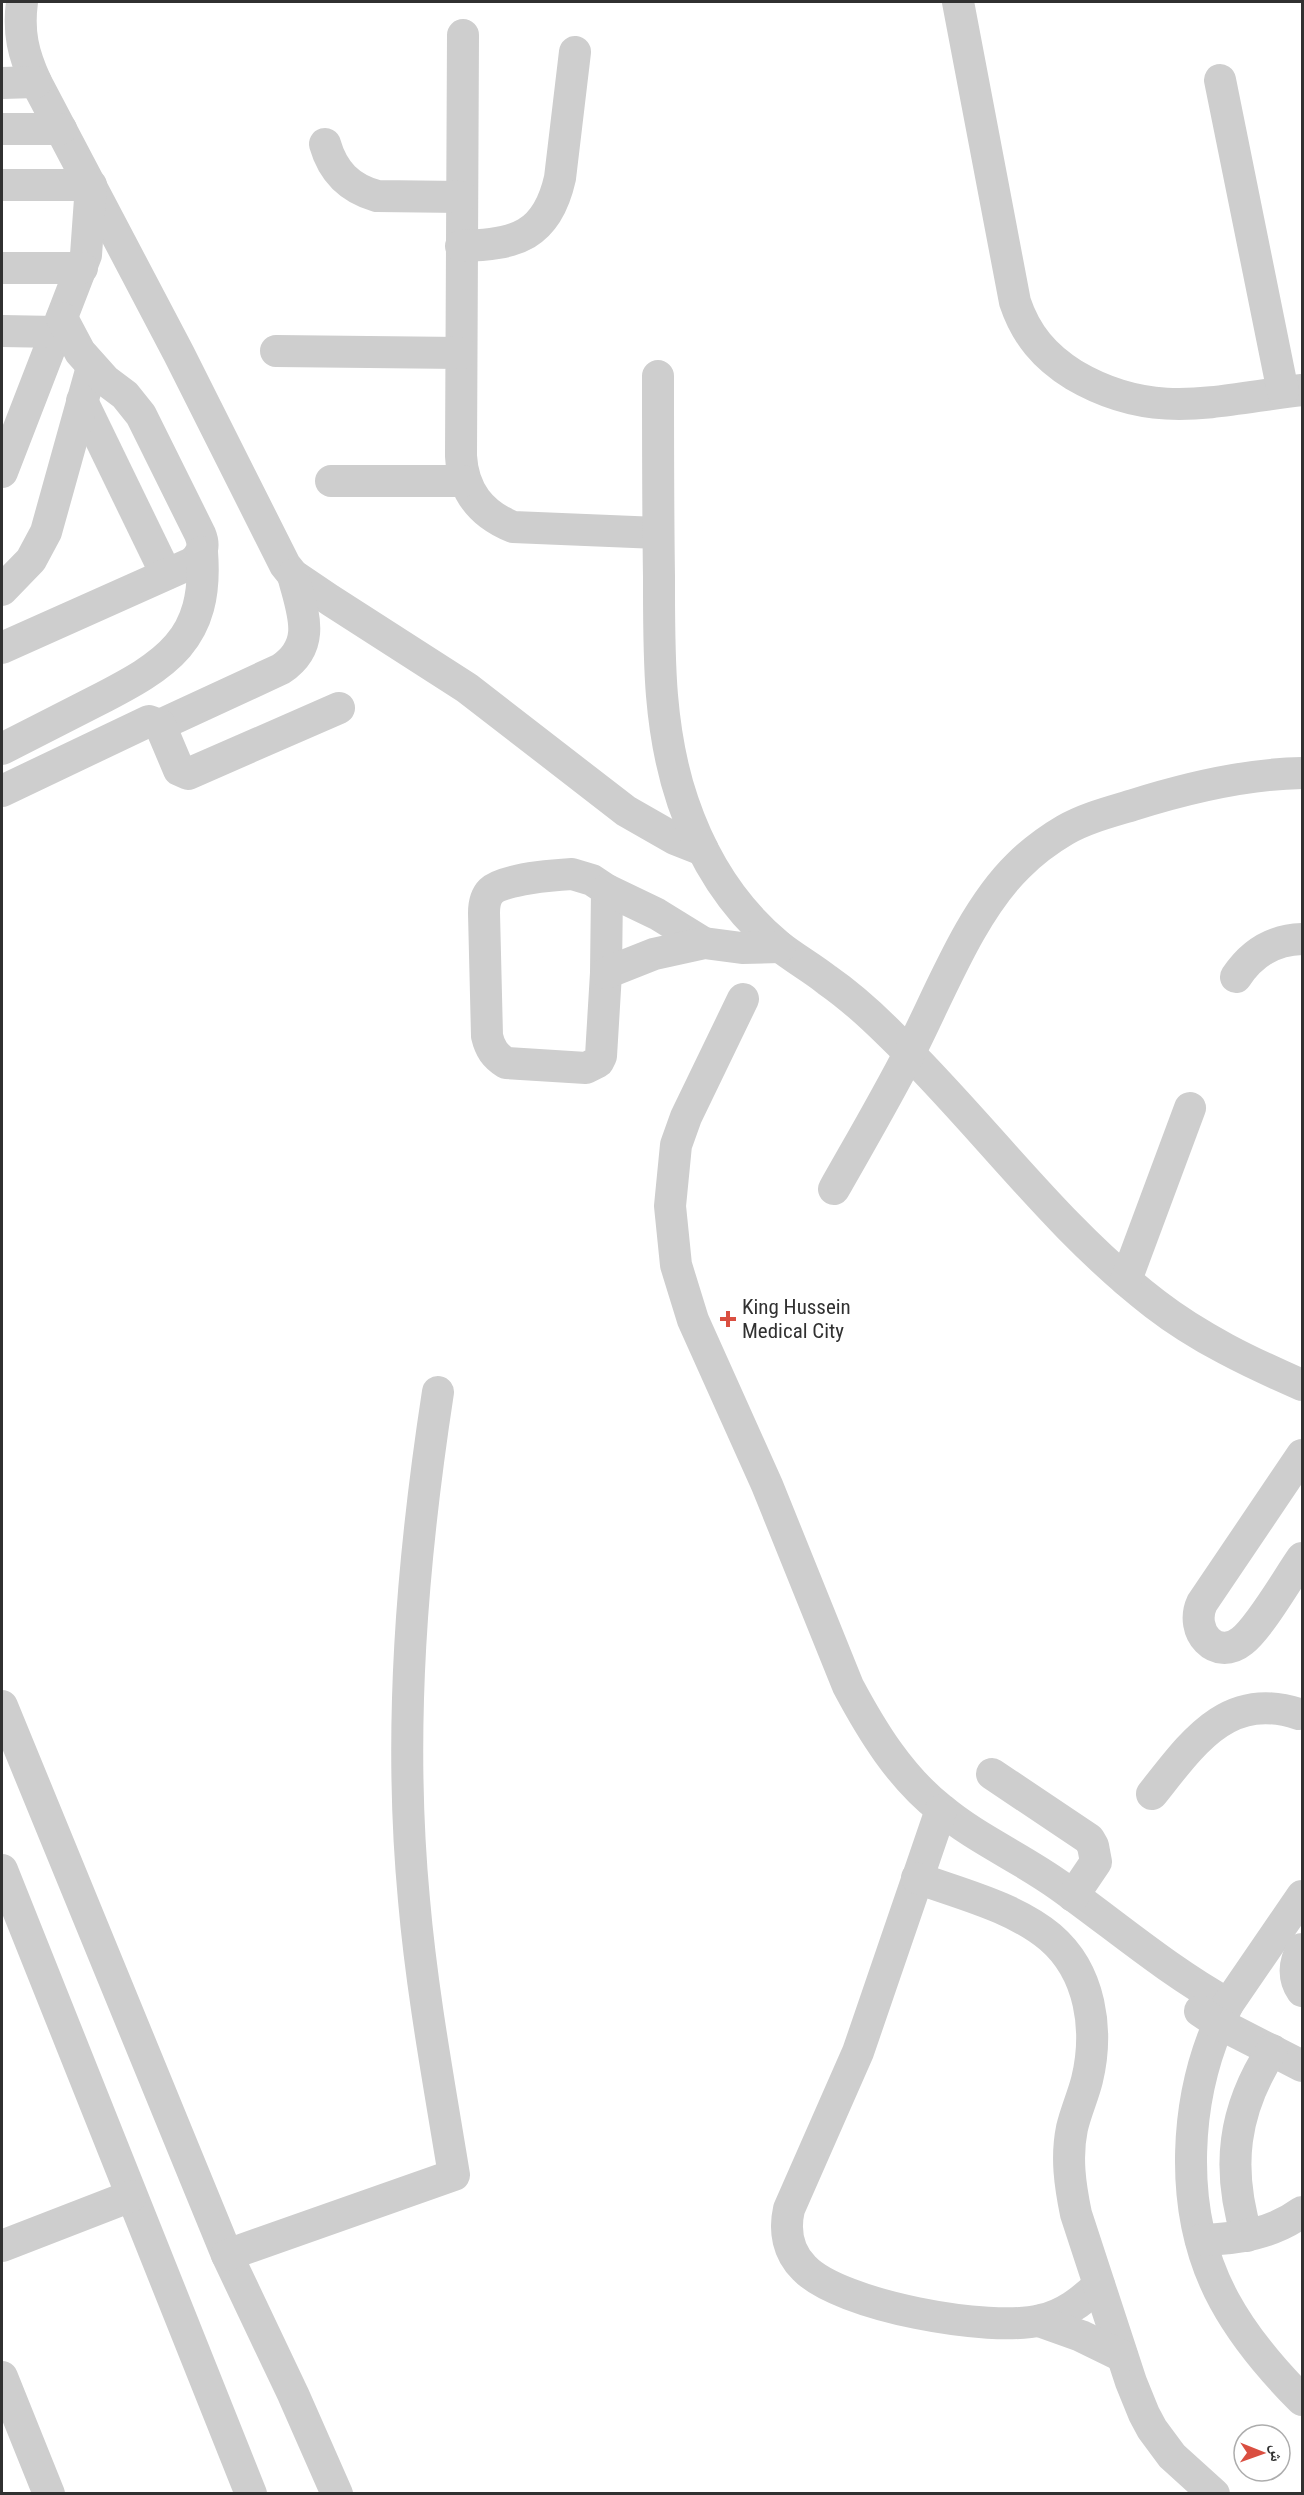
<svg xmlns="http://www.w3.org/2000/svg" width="1304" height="2495" font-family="'Roboto Condensed','Noto Naskh Arabic',sans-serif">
  <rect width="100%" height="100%" fill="#fff"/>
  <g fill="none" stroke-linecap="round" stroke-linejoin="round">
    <!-- minor -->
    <g stroke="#cecece" stroke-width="32">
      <path d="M22,2c-4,30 1,52 14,80l143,272 106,211 8,10 37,25 137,88 159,123 49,28 28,11"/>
      <path d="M958,2l57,300c11,33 30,55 59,73 80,47 142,25 228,15"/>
      <path d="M463,35l-2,421c2,35 20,58 52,71l145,6"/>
      <polyline points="1220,80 1283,392"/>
      <polyline points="2,83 36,82"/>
      <polyline points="2,129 61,129"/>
      <path d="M325,144c8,28 24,44 52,52l85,1"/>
      <polyline points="2,185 91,185 86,255 2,472"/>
      <path d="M461,246c55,-1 86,-10 99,-68l15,-126"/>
      <polyline points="2,268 82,268"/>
      <polyline points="2,331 57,332"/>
      <polyline points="276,351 461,353"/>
      <path d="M658,376c0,67 0,134 1,201 0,77 -1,152 24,225 19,56 51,107 96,144 15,12 33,22 48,34 23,16 44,35 64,55 90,87 164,192 264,269 44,34 96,59 147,81"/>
      <polyline points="82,401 166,574"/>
      <polyline points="331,481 464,481"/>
      <polyline points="2,590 31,560 46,532 92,367"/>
      <path d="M2,648l190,-85c10,-8 13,-17 8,-29l-59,-119 -16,-20 -20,-15 -25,-28 -18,-34"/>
      <path d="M160,725l121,-56c37,-25 21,-58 12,-94"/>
      <path d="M2,749c31,-16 63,-32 94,-48 70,-36 113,-61 106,-149"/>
      <polyline points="2,791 149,721 160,725 179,770 188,774 339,708"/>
      <path d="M572,874l20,6 15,10 -1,83 -5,83 -3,6 -12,6 -80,-5c-11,-7 -16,-14 -19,-27l-3,-123c0,-8 1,-16 7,-22 12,-12 64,-16 81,-17z"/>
      <polyline points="607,890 657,914 704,943"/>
      <polyline points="606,973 654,954 704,943 742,948 780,947"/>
      <path d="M1236,977c16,-24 37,-37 66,-38"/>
      <path d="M743,999l-57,118 -10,28 -6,61 6,59 17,55 74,165 81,201c24,45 52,91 93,123 34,29 82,50 119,77 56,40 107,84 168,118"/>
      <path d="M834,1189c26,-46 53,-92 77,-139 30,-59 60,-138 107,-184 14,-14 30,-26 47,-36 21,-12 45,-18 68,-25 54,-17 112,-31 169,-32"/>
      <polyline points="1126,1280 1190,1108"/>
      <path d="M1302,1455l-100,148c-13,28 14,59 40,38 18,-14 46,-63 60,-83"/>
      <polyline points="2,1706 227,2255 293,2394 337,2494"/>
      <polyline points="992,1774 1089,1839 1093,1846 1096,1862 1073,1896"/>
      <path d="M1152,1794c40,-50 75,-104 147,-80"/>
      <path d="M941,1810l-83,242 -69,157c-5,22 -1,43 15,59 36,38 187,65 237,52 23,-5 41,-19 58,-35"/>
      <polyline points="2,1870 251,2494"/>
      <path d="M917,1878c44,16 97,29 133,59 41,35 49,93 37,143 -4,16 -11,31 -15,48 -6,29 -2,57 4,86l55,168 13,32 8,15 20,27 42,38"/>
      <path d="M1302,1896l-74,108c-45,88 -52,207 -4,296 20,37 48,70 78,100"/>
      <path d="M1302,1949c-8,14 -9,29 0,42"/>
      <polyline points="1200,2011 1218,2023 1302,2066"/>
      <path d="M1247,2236c-21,-68 -14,-126 25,-186"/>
      <path d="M1201,2240c36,-1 71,-6 101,-28"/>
      <polyline points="2,2246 131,2196"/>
      <path d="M227,2255l227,-80c-15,-92 -32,-183 -40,-275 -16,-170 -2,-339 24,-508"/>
      <polyline points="1039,2321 1081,2336 1122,2356"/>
      <polyline points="2,2377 49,2494"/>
    </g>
  </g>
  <!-- markers -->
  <path fill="#da4f41" stroke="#fff" stroke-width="2" d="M725 1310h6v6h6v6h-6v6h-6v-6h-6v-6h6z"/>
  <g text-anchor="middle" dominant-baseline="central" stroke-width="6" stroke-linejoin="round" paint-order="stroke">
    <!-- poi labels -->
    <g font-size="21" fill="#313131" stroke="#fff" text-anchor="start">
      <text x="742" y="1307">King Hussein<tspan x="742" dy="24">Medical City</tspan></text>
    </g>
  </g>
  <!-- border -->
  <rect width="1304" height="2495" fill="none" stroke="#313131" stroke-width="6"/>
  <!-- north arrow -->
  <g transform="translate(1262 2453) rotate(91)"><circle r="28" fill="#ffffff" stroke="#adadad" stroke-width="1.5"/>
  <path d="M0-4.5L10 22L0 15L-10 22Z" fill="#da4f41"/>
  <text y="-9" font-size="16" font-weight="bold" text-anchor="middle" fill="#313131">ش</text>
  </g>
</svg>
